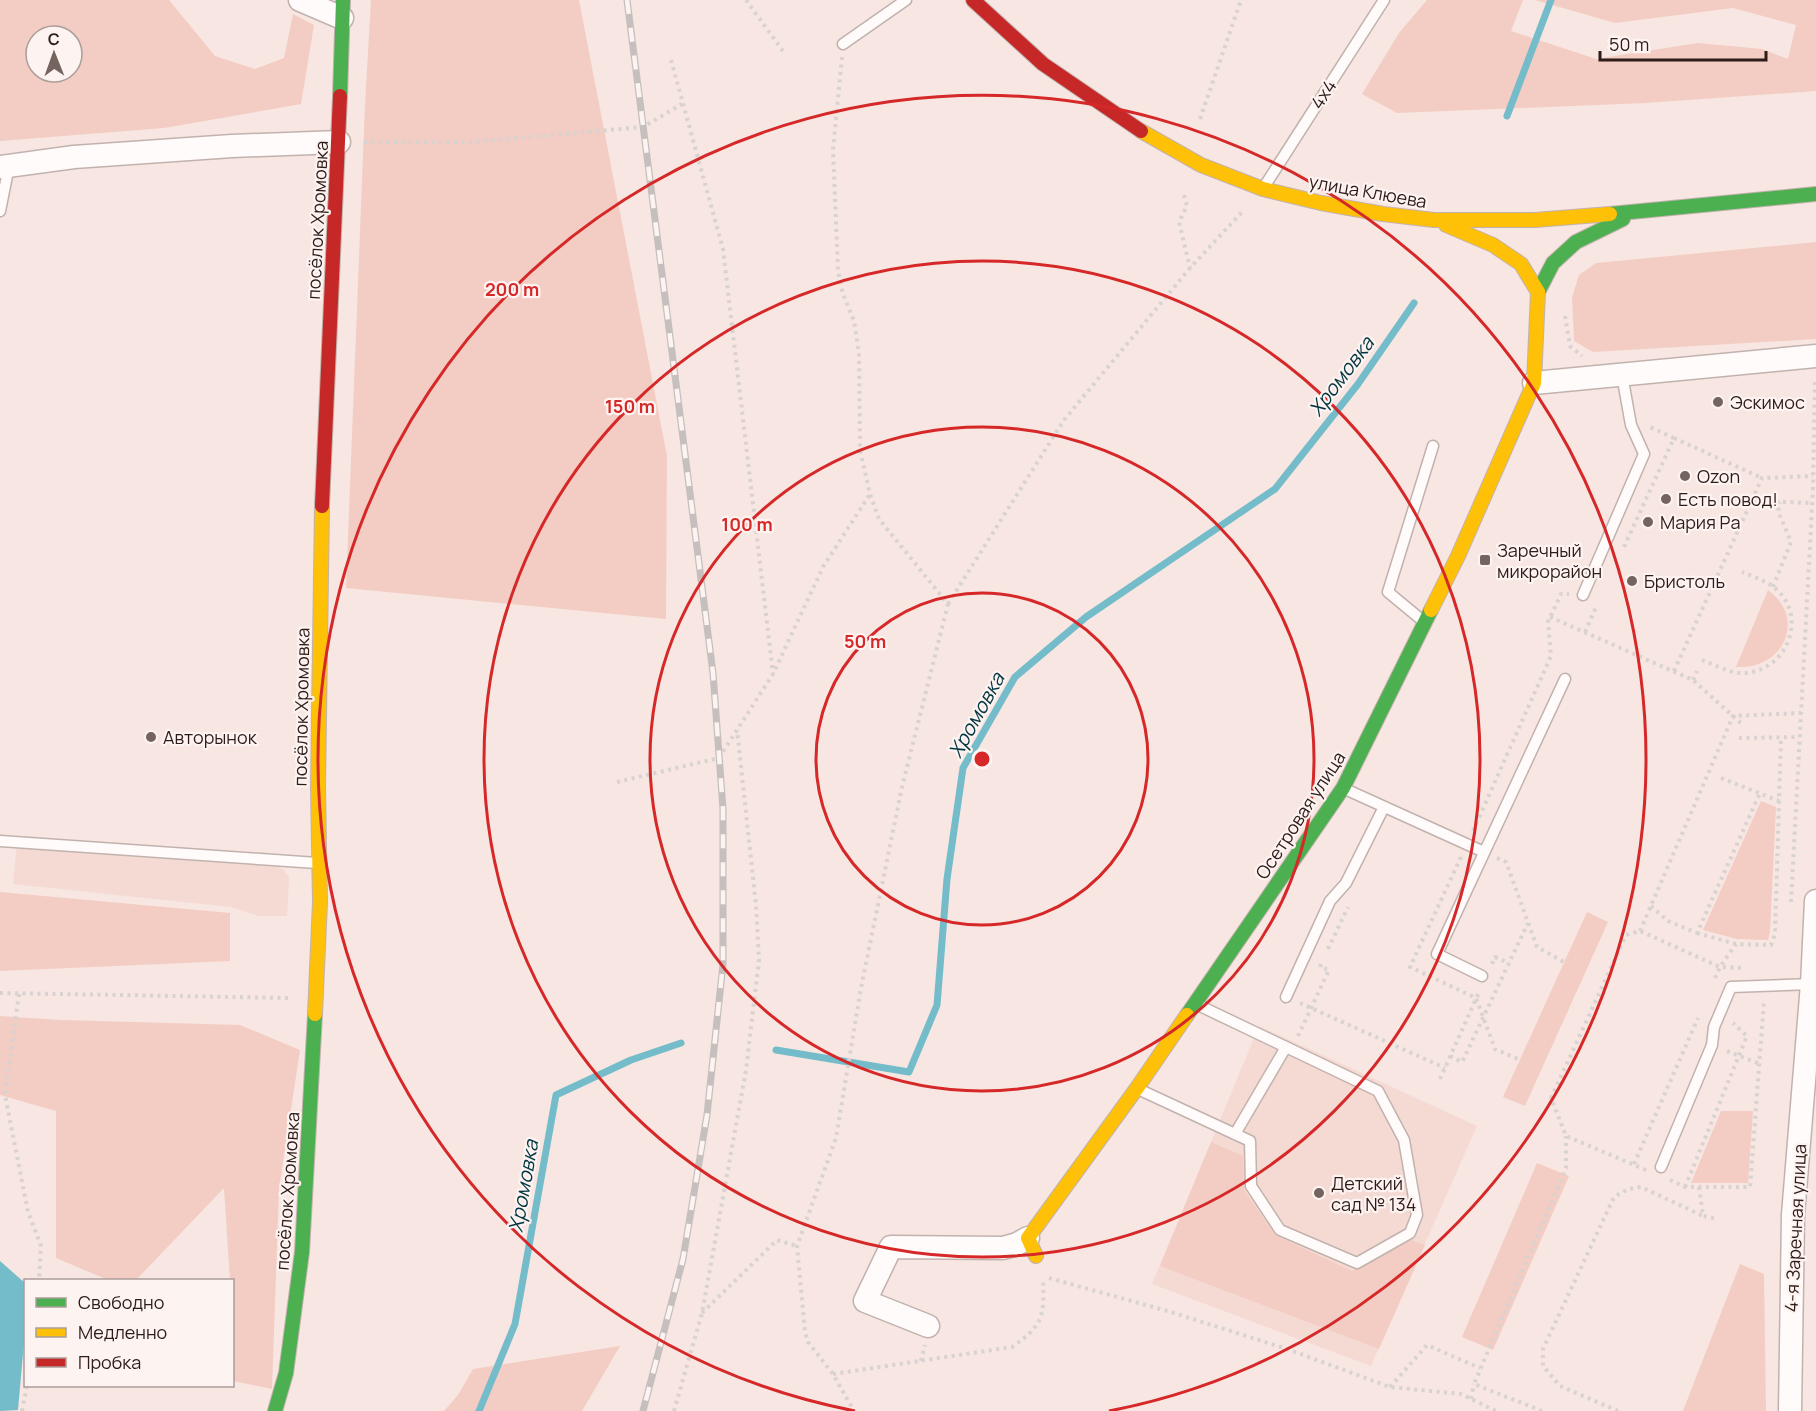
<svg xmlns="http://www.w3.org/2000/svg" width="1816" height="1411" font-family="Manrope,sans-serif">
  <rect width="100%" height="100%" fill="#f7e6e1"/>
  <!-- built -->
  <g fill="#f5dad3">
    <polygon points="17,844 271,863 283,869 289,878 287,916 259,916 231,907 13,884"/>
    <polygon points="1259,1026 1477,1126 1371,1366 1152,1284"/>
  </g>
  <!-- green -->
  <g fill="#f3cdc3" fill-rule="evenodd">
    <path d="M0,0h169l46,56 40,13 29,-11 9,-44 21,11 -13,79 -137,24 -164,13zM36,36h36v36h-36z"/>
    <polygon points="371,0 579,0 667,456 666,619 346,588 365,105"/>
    <polygon points="1427,0 1523,0 1511,31 1596,59 1698,43 1762,49 1788,59 1796,25 1733,8 1615,23 1535,0 1816,0 1816,91 1645,103 1397,113 1362,94 1399,33"/>
    <polygon points="1816,242 1816,339 1593,352 1574,341 1572,297 1579,275 1596,263"/>
    <path d="M1768,590c39,28 16,80 -32,77z"/>
    <polygon points="1761,801 1776,807 1770,932 1768,940 1737,939 1703,930"/>
    <polygon points="0,892 230,913 230,961 0,971"/>
    <polygon points="1587,912 1608,922 1525,1106 1503,1097"/>
    <polygon points="0,1016 61,1020 240,1025 300,1050 279,1189 272,1389 233,1381 232,1280 230,1280 224,1188 136,1280 108,1280 56,1258 56,1111 0,1095"/>
    <polygon points="1721,1111 1753,1111 1748,1183 1691,1183"/>
    <polygon points="1211,1142 1243,1156 1244,1190 1275,1235 1352,1271 1411,1240 1425,1245 1379,1349 1160,1266"/>
    <polygon points="1537,1163 1569,1176 1493,1350 1462,1337"/>
    <polygon points="1740,1264 1764,1274 1766,1411 1683,1411"/>
    <polygon points="620,1346 582,1411 444,1411 458,1395 473,1369"/>
  </g>
  <!-- water -->
  <polygon fill="#74bcca" points="0,1261 25,1283 25,1331 18,1410 0,1411"/>
  <g fill="none" stroke-linecap="round" stroke-linejoin="round">
    <!-- stream -->
    <g stroke="#74bcca" stroke-width="7">
      <polyline points="1507,116 1551,0"/>
      <polyline points="776,1050 909,1072 937,1005 947,879 963,768 1015,677 1086,617 1275,489 1358,384 1414,303"/>
      <polyline points="479,1411 515,1324 556,1095 631,1060 681,1043"/>
    </g>
    <defs>
      <g id="lane">
        <polyline points="843,44 906,0"/>
        <polyline points="1264,187 1384,0"/>
        <polyline points="0,211 9,166"/>
        <polyline points="1583,595 1644,454 1631,425 1622,375"/>
        <polyline points="1423,621 1388,592 1433,446"/>
        <polyline points="1345,789 1484,852"/>
        <polyline points="0,841 317,863"/>
        <polyline points="1482,976 1437,954 1565,679"/>
        <polyline points="1286,997 1330,901 1346,883 1384,807"/>
        <polyline points="1138,1089 1250,1141 1251,1186 1280,1230 1357,1263 1410,1233 1417,1215 1404,1140 1378,1091 1198,1005"/>
        <polyline points="1235,1134 1286,1047"/>
        <polyline points="1661,1167 1712,1045 1714,1027 1731,987 1812,984"/>
      </g>
      <g id="street">
        <polyline points="300,0 342,18"/>
        <polyline points="0,167 74,157 232,146 339,142"/>
        <polyline points="1534,383 1816,356"/>
        <polyline points="928,1326 865,1301 891,1247 1003,1248 1017,1244 1028,1238"/>
        <polyline points="1790,1411 1793,1215 1812,984 1816,901"/>
      </g>
      <g id="fast">
        <polyline points="340,96 343,0"/>
        <polyline points="1610,214 1816,194"/>
        <polyline points="1538,292 1553,263 1576,242 1623,219"/>
        <polyline points="1187,1015 1343,788 1431,610"/>
        <polyline points="275,1411 286,1373 302,1252 315,1014"/>
      </g>
      <g id="slow">
        <polyline points="1141,131 1201,165 1263,189 1321,203 1383,214 1434,220 1535,220 1610,214"/>
        <polyline points="1446,225 1493,245 1521,264 1538,292"/>
        <polyline points="1431,610 1458,556 1534,383 1538,292"/>
        <polyline points="315,1014 320,902 318,787 322,506"/>
        <polyline points="1036,1256 1028,1238 1137,1088 1187,1015"/>
      </g>
      <g id="jam">
        <polyline points="973,0 1043,64 1141,131"/>
        <polyline points="322,506 340,96"/>
      </g>
    </defs>
    <!-- lane casing -->
    <use href="#lane" stroke="#c2b2ae" stroke-width="13"/>
    <!-- street casing -->
    <use href="#street" stroke="#c2b2ae" stroke-width="25"/>
    <!-- fast casing -->
    <use href="#fast" stroke="#c2b2ae" stroke-width="16"/>
    <!-- slow casing -->
    <use href="#slow" stroke="#c2b2ae" stroke-width="16"/>
    <!-- jam casing -->
    <use href="#jam" stroke="#c2b2ae" stroke-width="16"/>
    <!-- path -->
    <g stroke="#d8d2d1" stroke-width="4" stroke-dasharray="3 4.5" stroke-linecap="butt">
      <polyline points="746,0 783,51"/>
      <polyline points="842,57 833,150 838,271 843,294 854,321 859,353 860,450 870,494 879,519 948,604 902,787 861,988 836,1138 797,1246 805,1332 808,1342 833,1374 854,1411"/>
      <polyline points="671,60 723,249 773,674"/>
      <polyline points="1200,119 1241,0"/>
      <polyline points="364,142 471,142 643,127 682,104"/>
      <polyline points="1184,195 1187,206 1179,222 1190,268"/>
      <polyline points="1565,316 1570,346 1582,356"/>
      <polyline points="1674,438 1762,478"/>
      <polyline points="1753,501 1812,503"/>
      <polyline points="1624,547 1674,438 1650,427"/>
      <polyline points="1773,587 1791,542 1778,511 1780,502"/>
      <polyline points="948,604 1064,420 1190,268 1244,210"/>
      <polyline points="1550,617 1693,680 1744,726"/>
      <polyline points="1585,632 1597,605"/>
      <path d="M1702,660c13,5 27,13 40,13 44,0 67,-55 34,-84 -9,-8 -22,-12 -34,-17"/>
      <polyline points="1674,671 1762,478 1813,476"/>
      <polyline points="1693,680 1697,671"/>
      <polyline points="1739,738 1799,737"/>
      <polyline points="1721,778 1779,801"/>
      <polyline points="617,782 719,758 773,674 823,567 870,494"/>
      <polyline points="1473,831 1551,656 1548,622 1561,594 1569,594"/>
      <polyline points="1461,857 1410,967 1476,998 1495,1049 1520,1060"/>
      <polyline points="1497,858 1506,862 1537,947 1564,962"/>
      <polyline points="1791,902 1813,489 1815,380"/>
      <polyline points="1651,906 1668,921 1697,933 1760,793"/>
      <polyline points="1640,931 1733,716 1801,713"/>
      <polyline points="1697,933 1736,944 1771,945 1775,934 1781,737"/>
      <polyline points="1328,949 1348,907"/>
      <polyline points="1492,964 1495,957 1509,963"/>
      <polyline points="1715,978 1720,967 1745,968"/>
      <polyline points="0,993 291,998"/>
      <polyline points="19,994 5,1095 28,1212 41,1246 39,1280"/>
      <polyline points="1300,1003 1445,1068"/>
      <polyline points="1298,1036 1329,970 1320,967 1321,964"/>
      <polyline points="1727,1051 1760,1064"/>
      <polyline points="1450,1056 1462,1062 1528,923"/>
      <polyline points="1440,1079 1480,990"/>
      <polyline points="1634,1164 1698,1018"/>
      <polyline points="1646,1170 1566,1136 1551,1098 1626,935 1640,931 1720,967 1736,944"/>
      <polyline points="1670,1180 1685,1187 1750,1187 1764,1001"/>
      <polyline points="1685,1187 1747,1036 1733,1023"/>
      <polyline points="1699,1187 1703,1216 1717,1219"/>
      <polyline points="1049,1278 1171,1312 1287,1349 1390,1387 1461,1394 1496,1411"/>
      <polyline points="702,1313 777,1240 797,1246"/>
      <polyline points="921,1361 925,1345"/>
      <path d="M833,1374l179,-27c30,-21 33,-30 31,-67"/>
      <polyline points="1390,1387 1427,1345 1480,1368"/>
      <polyline points="1471,1399 1474,1384"/>
      <polyline points="22,1411 27,1386"/>
      <polyline points="674,1411 702,1313 746,1070 759,960 756,905 737,730"/>
      <polyline points="1542,1411 1474,1384 1566,1168 1566,1136"/>
      <polyline points="1618,1411 1560,1386 1543,1366 1543,1349 1614,1197 1628,1189 1641,1187 1703,1216"/>
    </g>
    <!-- lane -->
    <use href="#lane" stroke="#fefbfa" stroke-width="10"/>
    <!-- street -->
    <use href="#street" stroke="#fefbfa" stroke-width="22"/>
    <!-- fast -->
    <use href="#fast" stroke="#4caf50" stroke-width="14"/>
    <!-- slow -->
    <use href="#slow" stroke="#ffc107" stroke-width="14"/>
    <!-- jam -->
    <use href="#jam" stroke="#c62828" stroke-width="14"/>
    <defs>
      <polyline id="rail" points="627,0 713,673 723,809 723,964 707,1115 683,1259 643,1411"/>
    </defs>
    <!-- rail casing -->
    <use href="#rail" stroke="#c5c0be" stroke-width="7"/>
    <!-- rail -->
    <use href="#rail" stroke="#fdf3f1" stroke-width="4.5" stroke-dasharray="14" stroke-linecap="butt"/>
  </g>
  <!-- distance rings -->
  <g fill="none" stroke="#d62828" stroke-width="3">
    <circle cx="982" cy="759" r="166"/>
    <circle cx="982" cy="759" r="332"/>
    <circle cx="982" cy="759" r="498"/>
    <path d="M855 1411A664 664 0 1 1 1109 1411"/>
  </g>
  <!-- markers -->
  <g fill="#74635e" stroke="#fdf3f1" stroke-width="2">
    <circle cx="1718" cy="402" r="6"/>
    <circle cx="1685" cy="476" r="6"/>
    <circle cx="1666" cy="499" r="6"/>
    <circle cx="1648" cy="522" r="6"/>
    <rect x="1479" y="554" width="12" height="12" rx="3"/>
    <circle cx="1632" cy="581" r="6"/>
    <circle cx="151" cy="737" r="6"/>
    <circle cx="1319" cy="1193" r="6"/>
  </g>
  <g text-anchor="middle" dominant-baseline="central" stroke-width="4.5" stroke-linejoin="round" paint-order="stroke">
    <!-- street labels -->
    <g font-size="18" fill="#2d1c18" stroke="#fdf3f1">
      <text transform="translate(1323 94) rotate(-57)">4x4</text>
      <text transform="translate(1368 191) rotate(10)">улица Клюева</text>
      <text transform="translate(317 220) rotate(-87)">посёлок Хромовка</text>
      <text transform="translate(301 707) rotate(-89)">посёлок Хромовка</text>
      <text transform="translate(1300 815) rotate(-57)">Осетровая улица</text>
      <text transform="translate(287 1191) rotate(-86)">посёлок Хромовка</text>
      <text transform="translate(1795 1228) rotate(-87)">4-я Заречная улица</text>
    </g>
    <!-- poi labels -->
    <g font-size="18" fill="#2d1c18" stroke="#fdf3f1" text-anchor="start">
      <text x="1730" y="402">Эскимос</text>
      <text x="1697" y="476">Ozon</text>
      <text x="1678" y="499">Есть повод!</text>
      <text x="1660" y="522">Мария Ра</text>
      <text x="1497" y="550">Заречный<tspan x="1497" dy="21">микрорайон</tspan></text>
      <text x="1644" y="581">Бристоль</text>
      <text x="163" y="737">Авторынок</text>
      <text x="1331" y="1183">Детский<tspan x="1331" dy="21">сад № 134</tspan></text>
    </g>
    <!-- water labels -->
    <g font-size="20" font-style="italic" fill="#023640" stroke="#fdf3f1">
      <text transform="translate(1341 376) rotate(-53)">Хромовка</text>
      <text transform="translate(976 715) rotate(-61)">Хромовка</text>
      <text transform="translate(523 1186) rotate(-80)">Хромовка</text>
    </g>
  </g>
  <circle cx="982" cy="759" r="9" fill="#d62828" stroke="#fdf3f1" stroke-width="3"/>
  <g font-size="18" text-anchor="middle" font-weight="bold" fill="#d62828" stroke="#fdf3f1" stroke-width="4.5" stroke-linejoin="round" paint-order="stroke">
    <text x="512" y="296">200 m</text>
    <text x="630" y="413">150 m</text>
    <text x="747" y="531">100 m</text>
    <text x="865" y="648">50 m</text>
  </g>
  <!-- legend -->
  <rect x="24" y="1279" width="210" height="108" fill="#fdf3f1" stroke="#aa9d9a" stroke-width="1.5"/>
  <rect x="36" y="1298" width="30" height="9" fill="#4caf50" stroke="#aa9d9a" stroke-width="1.5"/>
  <text x="78" y="1309" font-size="18" fill="#2d1c18">Свободно</text>
  <rect x="36" y="1328" width="30" height="9" fill="#ffc107" stroke="#aa9d9a" stroke-width="1.5"/>
  <text x="78" y="1339" font-size="18" fill="#2d1c18">Медленно</text>
  <rect x="36" y="1358" width="30" height="9" fill="#c62828" stroke="#aa9d9a" stroke-width="1.5"/>
  <text x="78" y="1369" font-size="18" fill="#2d1c18">Пробка</text>
  <!-- north arrow -->
  <g transform="translate(54 54) rotate(359)"><circle r="28" fill="#fdf3f1" stroke="#aa9d9a" stroke-width="1.5"/>
  <path d="M0-4.5L10 22L0 15L-10 22Z" fill="#74635e"/>
  <text y="-9" font-size="16" font-weight="bold" text-anchor="middle" fill="#2d1c18">С</text>
  </g>
  <!-- scale -->
  <path d="M1600 51v9h166v-9" fill="none" stroke="#2d1c18" stroke-width="3"/>
  <text x="1609" y="51" font-size="18" fill="#2d1c18" stroke="#fdf3f1" stroke-width="4.5" paint-order="stroke">50 m</text>
</svg>
